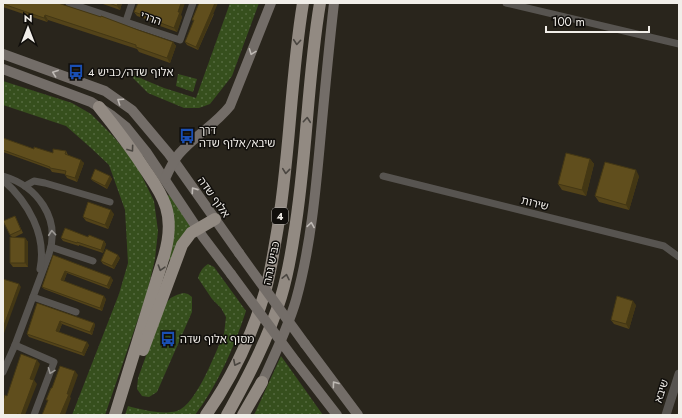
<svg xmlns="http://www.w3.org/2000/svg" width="682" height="418" font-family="Jost,'Noto Sans Hebrew',sans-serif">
  <defs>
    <pattern id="grass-dots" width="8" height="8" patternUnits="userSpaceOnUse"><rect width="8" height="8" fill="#364f1d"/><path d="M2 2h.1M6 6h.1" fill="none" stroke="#54693e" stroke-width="1.8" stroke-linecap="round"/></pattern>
  </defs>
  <rect width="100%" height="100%" fill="#29251c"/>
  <!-- grass -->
  <g fill="url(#grass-dots)">
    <polygon points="230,3 259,3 232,76 210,104 199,108 184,108 148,93 128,73 164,88 196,98"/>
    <polygon points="178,74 197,79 193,92 176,86"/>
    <polygon points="3,81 72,103 91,114 113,136 136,164 154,201 158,231 155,259 147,293 105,415 72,415 119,294 128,263 125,210 109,165 91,148 66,126 3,105"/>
    <polygon points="170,195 192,227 172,261 166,259 165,196"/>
    <path d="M208,264l6,3 32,44c-12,37 -28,73 -51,104h-70l3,-9c15,4 34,9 49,5 20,-7 38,-58 47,-77l2,-17 -5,-9 -9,-9 -14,-21c2,-6 4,-10 10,-14z"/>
    <path d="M184,293l4,1 4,3v15l-35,80 -8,5 -7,-1 -5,-7 1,-11 26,-72c5,-8 10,-11 20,-13z"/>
    <polygon points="281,356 323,415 254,415"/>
  </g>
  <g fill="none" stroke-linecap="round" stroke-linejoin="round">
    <!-- minor -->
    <g stroke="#575450" stroke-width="7">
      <polyline points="69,3 180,40 193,3"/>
      <polyline points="506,3 679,44"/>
      <polyline points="126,21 132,3"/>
      <path d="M3,176c34,10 58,42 46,78l-34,91 -12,27"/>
      <polyline points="383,176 664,246 679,257"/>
      <path d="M3,180c25,22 44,55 37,89"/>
      <polyline points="25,186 34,181 45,183 110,202"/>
      <polyline points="51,247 93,261"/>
      <polyline points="33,297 76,312"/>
      <polyline points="15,345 54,362 34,415"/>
    </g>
    <!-- tertiary -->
    <polyline stroke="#575450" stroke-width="9" points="666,415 679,374"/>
    <!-- secondary -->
    <g stroke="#736d68" stroke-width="10">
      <polyline points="3,54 105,91 132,110 169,154 239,253"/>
      <polyline points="3,69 91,102 111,115 126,127 147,153 203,237 231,274"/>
      <path d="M165,179c4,-9 8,-18 14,-25 15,-18 36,-29 51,-48l41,-103"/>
      <polyline points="305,344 358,415"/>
      <polyline points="296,362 337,415"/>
      <path d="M259,389c13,-29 28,-58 37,-89 15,-54 20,-112 25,-168 4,-43 8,-86 13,-129"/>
    </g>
    <!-- trunk -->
    <g stroke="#928a82" stroke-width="12">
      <path d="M99,107c17,21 34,44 49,67 7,10 14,21 18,33 5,16 3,32 -2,49l-49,159"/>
      <polyline points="143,350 182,245 191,233 215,219"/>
      <path d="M206,415c26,-37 46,-80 59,-123 5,-17 8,-36 11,-54 14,-77 14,-157 27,-235"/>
      <path d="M227,415c21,-38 41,-76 54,-118 6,-20 10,-42 13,-62 13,-77 13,-155 26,-232"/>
      <polyline points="243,415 262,382"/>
    </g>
    <!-- secondary-bridge -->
    <g stroke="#736d68" stroke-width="10">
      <polyline points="239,253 305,344"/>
      <polyline points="231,274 296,362"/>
    </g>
  </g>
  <!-- wall -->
  <g fill="#534319">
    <polygon points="3,3 138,30 173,42 176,46 170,63 139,52 137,49 48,20 47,22 3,7"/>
    <polygon points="100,3 122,3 120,10"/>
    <polygon points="134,12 181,15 182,17 177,32 160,26 158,23 137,16"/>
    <polygon points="214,14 198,50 187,45 185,42 194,21 192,20"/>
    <polygon points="3,138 34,149 53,153 66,151 68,155 84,163 77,182 67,178 65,174 52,172 50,169 3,152"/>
    <polygon points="590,159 594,164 586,196 562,190 558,184"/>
    <polygon points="110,176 112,179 107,189 93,181 91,179"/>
    <polygon points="639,176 629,210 599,202 595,196"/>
    <polygon points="114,214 108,229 86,221 83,217"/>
    <polygon points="15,216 23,233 13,238 25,238 28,242 28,267 13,267 10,263 12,237 10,235"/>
    <polygon points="88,237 104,241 106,244 103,253 79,245 79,246 63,241 61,238"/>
    <polygon points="53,255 113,280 109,289 67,273 64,281 106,299 102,311 44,289 42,287"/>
    <polygon points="120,258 114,269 103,264 101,261"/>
    <polygon points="37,303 94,323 95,325 92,335 62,324 59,332 89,345 84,356 29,337 27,334"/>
    <polygon points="636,305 629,329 614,324 611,320"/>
  </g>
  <!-- shaded-wall -->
  <g fill="#433714">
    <polygon points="118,3 122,3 120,10 117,6"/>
    <polygon points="181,3 185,3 181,15 182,17 177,32 174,28"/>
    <polygon points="215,3 218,3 198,50 196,47"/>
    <polygon points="45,15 48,20 47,22 44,18"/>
    <polygon points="173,42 176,46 170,63 167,58"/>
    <polygon points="590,159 594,164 586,196 582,190"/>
    <polygon points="81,160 84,163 77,182 75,178"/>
    <polygon points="636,170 639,176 629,210 626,205"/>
    <polygon points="110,176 112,179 107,189 105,186"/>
    <polygon points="111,210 114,214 108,229 105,225"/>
    <polygon points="25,238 28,242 28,267 25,263"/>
    <polygon points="104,241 106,244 103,253 101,250"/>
    <polygon points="118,255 120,258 114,269 112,266"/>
    <polygon points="65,271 67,273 63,283 61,280"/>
    <polygon points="111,277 113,280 109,289 107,286"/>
    <polygon points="19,284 21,287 3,336 3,328"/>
    <polygon points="104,296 106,299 102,311 100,308"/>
    <polygon points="633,301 636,305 629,329 626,324"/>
    <polygon points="60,321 62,324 58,333 56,331"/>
    <polygon points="94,323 95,325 92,335 90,332"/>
    <polygon points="87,342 89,345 84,356 82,353"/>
    <polygon points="37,360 40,364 34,380 37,384 25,415 21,415 30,379"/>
    <polygon points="75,371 78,375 70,397 71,398 65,415 60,415 67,394"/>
  </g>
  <!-- building -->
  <g fill="#604e1d" stroke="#433714">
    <polygon points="3,3 58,3 101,17 101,16 138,30 173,42 167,58 136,47 136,45 45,15 44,18 3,4"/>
    <polygon points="109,3 118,3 117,6"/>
    <polygon points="138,3 181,3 178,12 180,12 174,28 158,22 158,20 134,12"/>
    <polygon points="199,3 215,3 196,47 185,42 194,20 192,20"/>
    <polygon points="3,138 34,149 34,147 53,153 53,149 66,151 65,154 81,160 75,178 65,175 66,171 50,168 50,167 3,150"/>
    <polygon points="566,153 590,159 582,190 558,184"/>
    <polygon points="605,162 636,170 626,205 595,196"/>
    <polygon points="95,169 110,176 105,186 91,179"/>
    <polygon points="88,202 111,210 105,225 83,217"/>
    <polygon points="15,216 21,230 10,235 3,221"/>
    <polygon points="65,228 88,237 89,235 104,241 101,250 77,242 77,243 61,238"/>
    <polygon points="10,237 25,238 25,263 10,263"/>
    <polygon points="106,249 118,255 112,266 101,261"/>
    <polygon points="53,255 111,277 107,286 65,271 61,280 104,296 100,308 42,287"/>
    <polygon points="3,279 19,284 3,328"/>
    <polygon points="617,296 633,301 626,324 611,320"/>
    <polygon points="37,303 94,323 90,332 60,321 56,331 87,342 82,353 27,334"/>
    <polygon points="21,354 37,360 30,379 34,380 21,415 17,414 17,415 3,415 3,401 5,395 7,396"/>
    <polygon points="60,366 75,371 67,394 69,394 60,415 42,415 48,400 46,400 51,388 52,388"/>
  </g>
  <!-- one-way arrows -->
  <defs><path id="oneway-chevron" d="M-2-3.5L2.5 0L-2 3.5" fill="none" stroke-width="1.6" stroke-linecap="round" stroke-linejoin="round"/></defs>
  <g stroke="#4a4641">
    <use href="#oneway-chevron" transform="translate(297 42) rotate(95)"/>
    <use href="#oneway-chevron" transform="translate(307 120) rotate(-85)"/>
    <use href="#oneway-chevron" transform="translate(131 149) rotate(54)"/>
    <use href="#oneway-chevron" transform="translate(286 171) rotate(96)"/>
    <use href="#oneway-chevron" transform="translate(161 268) rotate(107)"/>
    <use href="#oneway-chevron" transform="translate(286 277) rotate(-78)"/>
    <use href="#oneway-chevron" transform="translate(236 363) rotate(117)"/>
  </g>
  <g stroke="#bfbab5">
    <use href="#oneway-chevron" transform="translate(252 52) rotate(111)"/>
    <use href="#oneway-chevron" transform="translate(55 73) rotate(-160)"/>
    <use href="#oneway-chevron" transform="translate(120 101) rotate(-146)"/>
    <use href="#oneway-chevron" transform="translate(194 190) rotate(-125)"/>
    <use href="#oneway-chevron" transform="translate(311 225) rotate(-81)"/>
    <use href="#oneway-chevron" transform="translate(335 384) rotate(-126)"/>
  </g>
  <g stroke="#9c9995">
    <use href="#oneway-chevron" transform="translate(52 233) rotate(-95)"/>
    <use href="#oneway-chevron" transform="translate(51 371) rotate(111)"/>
  </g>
  <!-- icons -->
  <defs>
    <symbol id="bus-bare" viewBox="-9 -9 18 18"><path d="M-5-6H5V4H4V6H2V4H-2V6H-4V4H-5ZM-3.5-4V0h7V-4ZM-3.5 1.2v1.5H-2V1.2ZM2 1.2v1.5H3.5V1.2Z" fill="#1a4fb4" stroke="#100e0b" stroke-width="2.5" paint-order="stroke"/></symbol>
  </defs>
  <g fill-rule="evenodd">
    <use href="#bus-bare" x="65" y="61" width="22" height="22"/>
    <use href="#bus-bare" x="176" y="125" width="22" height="22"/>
    <use href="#bus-bare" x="157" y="328" width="22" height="22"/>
  </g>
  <g text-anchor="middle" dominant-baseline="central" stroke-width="3" stroke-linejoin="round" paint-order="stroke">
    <!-- shield labels -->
    <rect fill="#100e0b" stroke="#aeaba6" stroke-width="1" x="272" y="208" width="16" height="16" rx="3"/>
    <g font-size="10" font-weight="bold" fill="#f1eee9">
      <text x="280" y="216">4</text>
    </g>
    <!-- street labels -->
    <g font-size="11" fill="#f1eee9" stroke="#100e0b">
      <text transform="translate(151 18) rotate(19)">הררי</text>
      <text transform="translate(214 197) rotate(55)">אלוף שדה</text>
      <text transform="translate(535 203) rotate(14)">שירות</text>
      <text transform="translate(271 263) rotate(-78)">כביש גהה</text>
      <text transform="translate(661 391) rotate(-72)">שיבא</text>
    </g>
    <!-- poi labels -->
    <g font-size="11" fill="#f1eee9" stroke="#100e0b" text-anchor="start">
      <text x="88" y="72">אלוף שדה/כביש 4</text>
      <text x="199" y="130">דרך<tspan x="199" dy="13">שיבא/אלוף שדה</tspan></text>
      <text x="180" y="339">מסוף אלוף שדה</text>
    </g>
  </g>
  <!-- border -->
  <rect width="682" height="418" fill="none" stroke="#f1eee9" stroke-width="8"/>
  <!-- north arrow -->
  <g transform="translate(28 28)" stroke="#100e0b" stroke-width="3" paint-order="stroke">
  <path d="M0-3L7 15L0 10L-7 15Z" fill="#f1eee9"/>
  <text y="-6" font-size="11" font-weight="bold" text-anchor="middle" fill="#f1eee9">N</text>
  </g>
  <!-- scale -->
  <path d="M546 26v6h103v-6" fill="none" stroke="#f1eee9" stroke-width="2"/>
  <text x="552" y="26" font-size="12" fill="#f1eee9" stroke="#100e0b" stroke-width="3" paint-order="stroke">100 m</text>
</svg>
